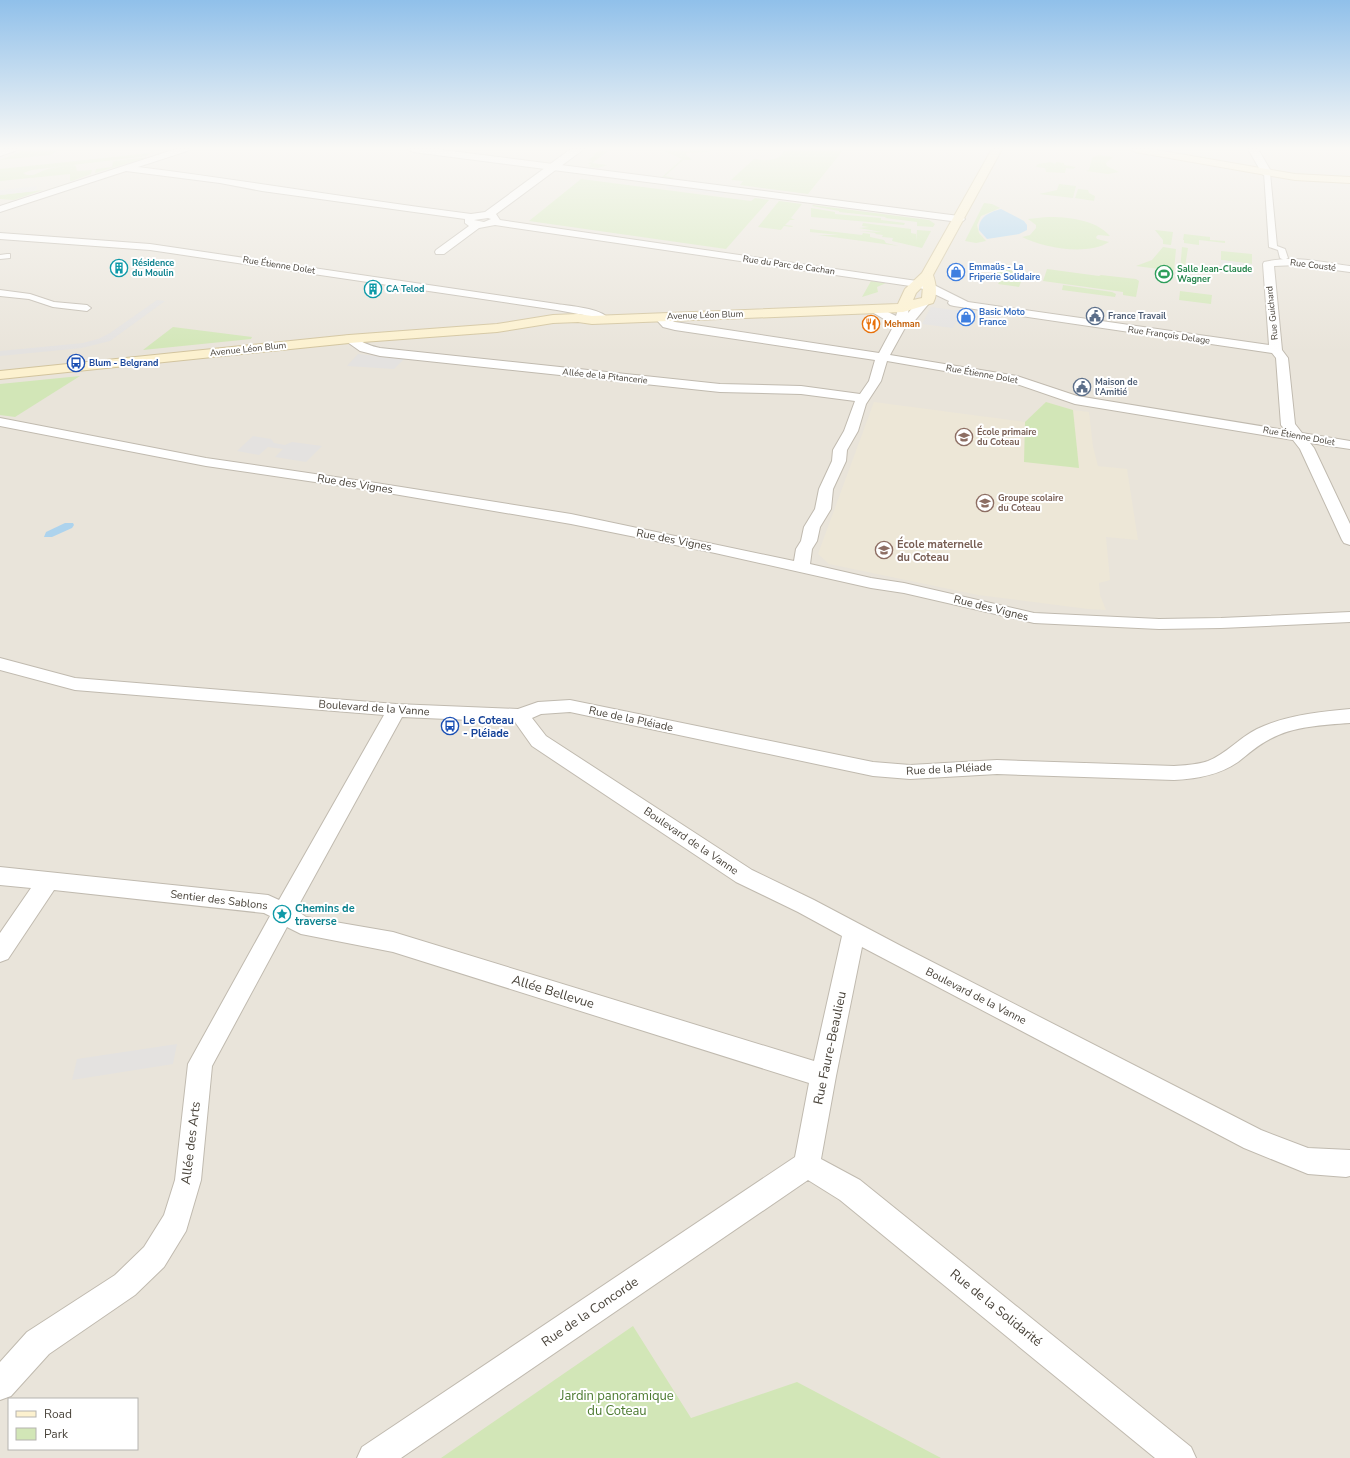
<svg xmlns="http://www.w3.org/2000/svg" width="1350" height="1458" font-family="'Nunito Sans',sans-serif">
  <rect width="100%" height="100%" fill="#f5f2ec"/>
  <!-- residential -->
  <path fill="#e9e4da" fill-rule="evenodd" d="M0,149h1350v1309h-1350zM9,1399h128v50h-128z"/>
  <!-- education -->
  <polygon fill="#ede7d7" points="874,402 1025,422 1046,402 1073,410 1089,412 1093,447 1098,466 1127,469 1138,540 1106,537 1110,580 1099,583 1100,595 1106,610 1088,609 978,595 829,564 818,554"/>
  <!-- green -->
  <g fill="#d2e6b7">
    <polygon points="27,149 61,149 50,155 0,160"/>
    <path d="M151,149h6l-10,7 -115,14 -9,3c9,6 17,-2 25,-4 8,-2 17,-3 26,-4l2,1 1,5 15,-1 -1,4 -19,7h-2v-7l-70,7v-12l151,-16z"/>
    <polygon points="601,149 611,149 592,163 607,165 598,168 589,167 591,164 588,164 592,161 588,160 595,155 592,154 603,150"/>
    <polygon points="660,149 713,149 709,152 686,153 686,155 692,160 683,160 665,176 674,178 673,179 662,177 682,159"/>
    <path d="M784,149h60l-36,45 -68,-9 3,-4 -12,-1 23,-21c10,2 19,2 27,-3z"/>
    <polygon points="1098,155 1113,157 1106,163 1107,166 1119,172 1108,174 1086,171 1089,170 1092,158"/>
    <polygon points="149,157 95,173 96,169 112,167 113,162 114,161"/>
    <polygon points="1050,162 1056,164 1056,162 1064,163 1064,165 1076,167 1073,169 1066,168 1065,173 1046,172 1045,168 1036,167 1038,164"/>
    <polygon points="581,179 751,201 755,198 769,200 726,249 529,221"/>
    <polygon points="1059,184 1076,186 1073,198 1039,194 1057,190"/>
    <polygon points="1078,189 1088,190 1089,193 1095,196 1094,201 1075,198"/>
    <polygon points="43,190 14,200 0,199 0,195"/>
    <polygon points="779,201 802,204 791,218 795,220 790,220 785,225 793,226 792,227 784,226 781,230 758,227"/>
    <polygon points="984,203 992,204 1000,208 981,216 977,225 979,233 986,241 976,243 965,241"/>
    <polygon points="813,205 929,220 935,224 933,227 917,226 917,222 885,218 886,217 839,212 839,211 812,206"/>
    <polygon points="811,208 835,212 835,214 881,218 881,220 905,223 904,225 811,217"/>
    <path d="M1047,217c20,0 48,2 63,19l-12,-1 -2,2 1,2 12,3c-22,14 -65,6 -87,-5l8,-2 6,-7v-3l-8,-6z"/>
    <polygon points="863,223 911,229 911,233 916,234 916,241 917,230 931,231 922,248 892,241 893,238 882,237 883,235 875,234 876,233 860,231 882,232 859,228 869,227 862,226"/>
    <polygon points="810,229 862,235 863,233 870,234 870,237 884,240 886,243 899,246 818,235 839,235 810,232"/>
    <polygon points="1155,230 1173,232 1171,245 1163,244 1163,240"/>
    <polygon points="1184,234 1210,237 1210,240 1225,241 1225,243 1199,240 1199,245 1184,243 1184,240 1183,240"/>
    <polygon points="1163,247 1176,249 1174,271 1136,266 1152,260"/>
    <polygon points="1182,247 1188,248 1185,267 1195,269 1195,273 1180,271"/>
    <polygon points="1221,251 1252,254 1252,264 1221,260"/>
    <polygon points="995,268 1023,272 1023,273 1007,276 1006,277 997,279 990,278"/>
    <polygon points="1047,269 1099,276 1101,275 1136,279 1139,281 1136,297 1123,295 1123,292 1043,281"/>
    <polygon points="1012,278 1022,279 1019,287 998,284 1000,281"/>
    <polygon points="871,281 886,283 877,287 878,292 862,297"/>
    <polygon points="1063,285 1112,292 1116,294 1115,297 1062,290"/>
    <polygon points="1180,291 1212,295 1211,304 1179,300"/>
    <polygon points="173,327 252,337 251,339 143,350"/>
    <polygon points="80,376 15,417 0,415 0,384"/>
    <polygon points="1046,402 1073,410 1079,468 1024,462 1025,422"/>
    <polygon points="633,1326 691,1418 797,1382 941,1458 441,1458"/>
  </g>
  <!-- parking -->
  <g fill="#e4e2e0">
    <polygon points="669,185 726,192 723,195 666,188"/>
    <polygon points="37,186 36,191 0,195 0,190"/>
    <polygon points="1221,260 1252,264 1253,277 1220,272"/>
    <polygon points="157,300 165,301 110,341 82,348 0,356 0,351 83,343 98,339 110,333"/>
    <polygon points="931,307 961,311 953,328 922,324"/>
    <polygon points="358,354 404,359 394,369 347,366"/>
    <polygon points="253,436 271,439 274,443 285,445 292,442 322,446 306,462 275,457 283,449 268,447 259,455 237,451"/>
    <polygon points="177,1044 173,1064 72,1080 77,1059"/>
  </g>
  <!-- water -->
  <g fill="#add3ed">
    <path d="M1001,209l23,12 3,4v5l-8,4 -32,5 -8,-9c-1,-13 11,-18 22,-21z"/>
    <polygon points="65,523 73,523 74,525 72,528 52,537 44,537 46,532"/>
  </g>
  <g fill="none" stroke-linecap="round" stroke-linejoin="round">
    <defs>
      <g id="pedestrian">
        <polygon points="1267,171 1270,173 1277,246 1285,249 1288,258 1284,260 1280,258 1278,250 1269,247 1264,173"/>
        <polygon points="7,254 10,254 10,258 0,259 0,255"/>
        <polygon points="0,290 30,294 54,302 87,305 91,308 87,311 53,307 29,299 0,296"/>
      </g>
      <g id="minor">
        <path d="M176,149h12l-1,2 -49,16c111,14 222,33 333,47l14,-2 83,-61 5,-2h11l-88,65 4,6 417,61 17,4 34,17 301,43 -6,-81 1,-2c29,-7 57,0 86,4v6l-53,-7 -23,1 8,84 6,8 7,66 7,9 48,8v8l-40,-6 4,5 36,76v21l-6,-2 -2,-3 -42,-91 -7,-9 -218,-36 -61,-21 -127,-22 -6,20 -15,23 -8,27 -11,19 -1,11 -13,28 -2,20 -11,18 -3,14 -5,8 -2,15 61,14 33,5 130,30 125,6 62,-1 129,-6v10l-129,6 -62,1 -125,-6 -130,-30 -33,-5 -156,-35 -144,-29 -195,-33 -170,-25 -206,-40v-8l206,40 170,25 195,31 223,47 2,-12 5,-8 3,-14 11,-18 4,-20 13,-28 1,-11 11,-19 11,-30 -54,-7 -81,-2 -340,-36 -20,-5 -17,-12 2,-3c8,-2 14,5 22,8 4,2 9,3 13,4l340,36 81,2 59,8 9,-13 6,-21 -200,-30 -12,-3 -9,-10 2,-2c9,-3 11,5 19,7l204,31 15,-28 -22,-13 -2,-2 2,-2h8l16,8 3,-10h8l2,2 -1,5c6,-6 10,-16 20,-13l2,2 -18,22 -6,2 -16,29 127,21 60,20 208,34 -4,-5 -5,-67 -4,-5 -318,-47 -4,-1 -2,-2 1,-2 -23,-11 -9,-3 -422,-62 -16,3 -35,26h-8l-1,-2 1,-2 33,-24 -4,-3v-4l-203,-28 -42,-8 -94,-12 -126,41v-6zM488,218l3,1 -7,3 -10,-2z"/>
        <path d="M0,233l150,11 407,60c13,2 44,4 52,15l-2,2 -4,2 -19,-8 -27,-5 -407,-60 -150,-11z"/>
        <path d="M0,658l75,20 321,26 122,5 20,-7 32,-2 303,62 37,3 87,-5 177,6c11,-1 23,-1 34,-5 18,-7 31,-23 49,-32 29,-14 61,-17 93,-20v14c-27,2 -56,3 -80,16 -12,6 -22,15 -32,23 -19,13 -41,17 -64,18l-177,-6 -87,5 -37,-3 -303,-64 -29,2 -9,4 14,18 206,134 62,30 87,46 360,184 47,18 42,2v26l-4,1 -38,-3 -64,-26 -382,-201 -26,129 -15,83 39,21 331,267 5,11h-41l-315,-258 -32,-20 -407,278h-44l5,-11 433,-290 14,-74 -416,-131 -92,-18 -14,-7 -75,139 -11,114 -15,51 -22,36 -29,28 -86,59 -38,42 -11,4v-38l27,-30 88,-57 29,-28 20,-32 11,-35 13,-116 82,-148 -6,-3 -210,-23 -46,69 -8,3v-29l31,-45 -31,-3v-18l268,28 11,5 105,-185 -309,-25 -75,-20zM402,717l113,5 17,24 204,136 62,30 44,24 -28,125 -421,-129 -87,-15 -10,-7z"/>
      </g>
      <g id="tertiary">
        <polygon points="2,149 16,149 15,151 0,156 0,150"/>
        <polygon points="408,149 435,149 959,216 963,217 965,219 963,221 959,222 413,152"/>
        <polygon points="1248,149 1258,149 1272,173 1271,175 1263,175"/>
      </g>
      <g id="secondary">
        <path d="M992,149h10l-69,126c3,9 5,19 0,28l-30,9 -311,12 -14,-2 -25,1 -56,9 -148,11 -349,36v-8l349,-36 148,-11 56,-9 25,-1 14,2 306,-12 7,-15 17,-16zM923,286l-1,12 -9,2 3,-7z"/>
        <polygon points="1130,149 1151,149 1295,174 1350,177 1350,183 1295,180 1135,152"/>
      </g>
    </defs>
    <!-- pedestrian casing -->
    <use href="#pedestrian" stroke="#c0baaf" stroke-width="2"/>
    <!-- minor casing -->
    <use href="#minor" stroke="#c0baaf" stroke-width="2"/>
    <!-- tertiary casing -->
    <use href="#tertiary" stroke="#c0baaf" stroke-width="2"/>
    <!-- secondary casing -->
    <use href="#secondary" stroke="#d2c49e" stroke-width="2"/>
    <!-- pedestrian -->
    <use href="#pedestrian" fill="#fff" fill-rule="evenodd"/>
    <!-- minor -->
    <use href="#minor" fill="#fff" fill-rule="evenodd"/>
    <!-- tertiary -->
    <use href="#tertiary" fill="#fff" fill-rule="evenodd"/>
    <!-- secondary -->
    <use href="#secondary" fill="#fcf1cf" fill-rule="evenodd"/>
  </g>
  <!-- sky -->
  <linearGradient id="sky" x2="0" y2="1"><stop stop-color="#90c0ea"/><stop offset="0.42" stop-color="#faf9f6"/><stop offset="1" stop-color="#faf9f6" stop-opacity="0"/></linearGradient>
  <rect width="1350" height="353" fill="url(#sky)"/>
  <!-- icons -->
  <defs>
    <symbol id="building-ring" viewBox="-11 -11 22 22"><circle r="9.5" fill="#fff" stroke="#0f9aa8" stroke-width="1.5"/><path d="M-4-6H4V6H1V3H-1V6H-4ZM-2.5-4.3h1.7v1.8h-1.7ZM.8-4.3h1.7v1.8H.8ZM-2.5-1h1.7V.8h-1.7ZM.8-1h1.7V.8H.8Z" fill="#0f9aa8"/></symbol>
    <symbol id="shop-ring" viewBox="-11 -11 22 22"><circle r="9.5" fill="#fff" stroke="#3f7fe0" stroke-width="1.5"/><path d="M-5-2.5h2.3a2.7 3.5 0 0 1 5.4 0H5L5.5 6h-11ZM-1.5-2.5h3a1.5 2.3 0 0 0-3 0Z" fill="#3f7fe0"/></symbol>
    <symbol id="stadium-ring" viewBox="-11 -11 22 22"><circle r="9.5" fill="#fff" stroke="#2e9e5b" stroke-width="1.5"/><path d="M0-5a6.5 5 0 1 0 0 10a6.5 5 0 1 0 0-10ZM-3.5-1.8h7v3.6h-7Z" fill="#2e9e5b"/></symbol>
    <symbol id="civic-ring" viewBox="-11 -11 22 22"><circle r="9.5" fill="#fff" stroke="#5c6f8a" stroke-width="1.5"/><path d="M-.6-6.5H3V-4.5H.6V-3L4-1V1h2V6H-6V1h2V-1L-.6-3ZM-1.2 2.5V6h2.4V2.5Z" fill="#5c6f8a"/></symbol>
    <symbol id="restaurant-ring" viewBox="-11 -11 22 22"><circle r="9.5" fill="#fff" stroke="#e8710a" stroke-width="1.5"/><path d="M-5-6h1v4h1v-4h1v4h1v-4h1v5L-1.5 .5V6h-2V.5L-5-1ZM5-6V6H3V1.5H1.5Q1.5-4 5-6Z" fill="#e8710a"/></symbol>
    <symbol id="bus-ring" viewBox="-11 -11 22 22"><circle r="9.5" fill="#fff" stroke="#1a4fb4" stroke-width="1.5"/><path d="M-5-6H5V4H4V6H2V4H-2V6H-4V4H-5ZM-3.5-4V0h7V-4ZM-3.5 1.2v1.5H-2V1.2ZM2 1.2v1.5H3.5V1.2Z" fill="#1a4fb4"/></symbol>
    <symbol id="school-ring" viewBox="-11 -11 22 22"><circle r="9.5" fill="#fff" stroke="#8d6e63" stroke-width="1.5"/><path d="M0-5L7-2L0 1L-7-2ZM-4 1L0 2.5L4 1V4Q0 6-4 4Z" fill="#8d6e63"/></symbol>
    <symbol id="sight-ring" viewBox="-11 -11 22 22"><circle r="9.5" fill="#fff" stroke="#0f9aa8" stroke-width="1.5"/><path d="M0-6L1.8-2.2L6-1.7L2.9 1.2L3.7 5.4L0 3.3L-3.7 5.4L-2.9 1.2L-6-1.7L-1.8-2.2Z" fill="#0f9aa8"/></symbol>
  </defs>
  <g fill-rule="evenodd">
    <use href="#building-ring" x="109" y="258" width="20" height="20"/>
    <use href="#shop-ring" x="946" y="262" width="20" height="20"/>
    <use href="#stadium-ring" x="1154" y="264" width="20" height="20"/>
    <use href="#building-ring" x="363" y="279" width="20" height="20"/>
    <use href="#civic-ring" x="1085" y="306" width="20" height="20"/>
    <use href="#shop-ring" x="956" y="307" width="20" height="20"/>
    <use href="#restaurant-ring" x="861" y="314" width="20" height="20"/>
    <use href="#bus-ring" x="66" y="353" width="20" height="20"/>
    <use href="#civic-ring" x="1072" y="377" width="20" height="20"/>
    <use href="#school-ring" x="954" y="427" width="20" height="20"/>
    <use href="#school-ring" x="975" y="493" width="20" height="20"/>
    <use href="#school-ring" x="874" y="540" width="20" height="20"/>
    <use href="#bus-ring" x="440" y="716" width="20" height="20"/>
    <use href="#sight-ring" x="272" y="904" width="20" height="20"/>
  </g>
  <g text-anchor="middle" dominant-baseline="central" stroke-width="4" stroke-linejoin="round" paint-order="stroke">
    <!-- far-culture labels -->
    <g font-size="9" font-weight="bold" fill="#0d838f" stroke="#fff" text-anchor="start">
      <text x="132" y="263">Résidence<tspan x="132" dy="10">du Moulin</tspan></text>
      <text x="386" y="289">CA Telod</text>
    </g>
    <!-- far-street labels -->
    <g font-size="9" fill="#49433a" stroke="#fff">
      <text transform="translate(279 265) rotate(9)">Rue Étienne Dolet</text>
      <text transform="translate(789 265) rotate(8)">Rue du Parc de Cachan</text>
      <text transform="translate(1313 265) rotate(7)">Rue Cousté</text>
      <text transform="translate(1272 313) rotate(-96)">Rue Guichard</text>
      <text transform="translate(705 315) rotate(-2)">Avenue Léon Blum</text>
      <text transform="translate(1169 335) rotate(8)">Rue François Delage</text>
      <text transform="translate(248 349) rotate(-6)">Avenue Léon Blum</text>
      <text transform="translate(982 374) rotate(10)">Rue Étienne Dolet</text>
      <text transform="translate(605 376) rotate(6)">Allée de la Pitancerie</text>
      <text transform="translate(1299 436) rotate(10)">Rue Étienne Dolet</text>
    </g>
    <!-- far-shop labels -->
    <g font-size="9" font-weight="bold" fill="#366cbe" stroke="#fff" text-anchor="start">
      <text x="969" y="267">Emmaüs - La<tspan x="969" dy="10">Friperie Solidaire</tspan></text>
      <text x="979" y="312">Basic Moto<tspan x="979" dy="10">France</tspan></text>
    </g>
    <!-- far-leisure labels -->
    <g font-size="9" font-weight="bold" fill="#27864d" stroke="#fff" text-anchor="start">
      <text x="1177" y="269">Salle Jean-Claude<tspan x="1177" dy="10">Wagner</tspan></text>
    </g>
    <!-- far-service labels -->
    <g font-size="9" font-weight="bold" fill="#4e5e75" stroke="#fff" text-anchor="start">
      <text x="1108" y="316">France Travail</text>
      <text x="1095" y="382">Maison de<tspan x="1095" dy="10">l'Amitié</tspan></text>
    </g>
    <!-- far-food labels -->
    <g font-size="9" font-weight="bold" fill="#c56008" stroke="#fff" text-anchor="start">
      <text x="884" y="324">Mehman</text>
    </g>
    <!-- far-transit labels -->
    <g font-size="9" font-weight="bold" fill="#164399" stroke="#fff" text-anchor="start">
      <text x="89" y="363">Blum - Belgrand</text>
    </g>
    <!-- far-education labels -->
    <g font-size="9" font-weight="bold" fill="#785e54" stroke="#fff" text-anchor="start">
      <text x="977" y="432">École primaire<tspan x="977" dy="10">du Coteau</tspan></text>
      <text x="998" y="498">Groupe scolaire<tspan x="998" dy="10">du Coteau</tspan></text>
    </g>
    <!-- street labels -->
    <g font-size="11" fill="#49433a" stroke="#fff">
      <text transform="translate(355 484) rotate(9)">Rue des Vignes</text>
      <text transform="translate(674 540) rotate(11)">Rue des Vignes</text>
      <text transform="translate(991 608) rotate(14)">Rue des Vignes</text>
      <text transform="translate(374 708) rotate(4)">Boulevard de la Vanne</text>
      <text transform="translate(631 719) rotate(12)">Rue de la Pléiade</text>
      <text transform="translate(949 769) rotate(-3)">Rue de la Pléiade</text>
      <text transform="translate(691 841) rotate(34)">Boulevard de la Vanne</text>
      <text transform="translate(219 900) rotate(7)">Sentier des Sablons</text>
      <text transform="translate(976 996) rotate(27)">Boulevard de la Vanne</text>
    </g>
    <!-- education labels -->
    <g font-size="11" font-weight="bold" fill="#785e54" stroke="#fff" text-anchor="start">
      <text x="897" y="544">École maternelle<tspan x="897" dy="13">du Coteau</tspan></text>
    </g>
    <!-- transit labels -->
    <g font-size="11" font-weight="bold" fill="#164399" stroke="#fff" text-anchor="start">
      <text x="463" y="720">Le Coteau<tspan x="463" dy="13">- Pléiade</tspan></text>
    </g>
    <!-- culture labels -->
    <g font-size="11" font-weight="bold" fill="#0d838f" stroke="#fff" text-anchor="start">
      <text x="295" y="908">Chemins de<tspan x="295" dy="13">traverse</tspan></text>
    </g>
    <!-- near-street labels -->
    <g font-size="13" fill="#49433a" stroke="#fff">
      <text transform="translate(553 992) rotate(17)">Allée Bellevue</text>
      <text transform="translate(830 1048) rotate(-78)">Rue Faure-Beaulieu</text>
      <text transform="translate(191 1143) rotate(-83)">Allée des Arts</text>
      <text transform="translate(996 1308) rotate(39)">Rue de la Solidarité</text>
      <text transform="translate(590 1312) rotate(-34)">Rue de la Concorde</text>
    </g>
    <!-- near-park labels -->
    <g font-size="13" fill="#4b792f" stroke="#fff">
      <text x="617" y="1396">Jardin panoramique<tspan x="617" dy="15">du Coteau</tspan></text>
    </g>
  </g>
  <!-- legend -->
  <rect x="8" y="1398" width="130" height="52" fill="#ffffff" stroke="#b6b4b0"/>
  <rect x="16" y="1411" width="20" height="6" fill="#fcf1cf" stroke="#b6b4b0"/>
  <text x="44" y="1418" font-size="12" fill="#49433a">Road</text>
  <rect x="16" y="1428" width="20" height="12" fill="#d2e6b7" stroke="#b6b4b0"/>
  <text x="44" y="1438" font-size="12" fill="#49433a">Park</text>
</svg>
